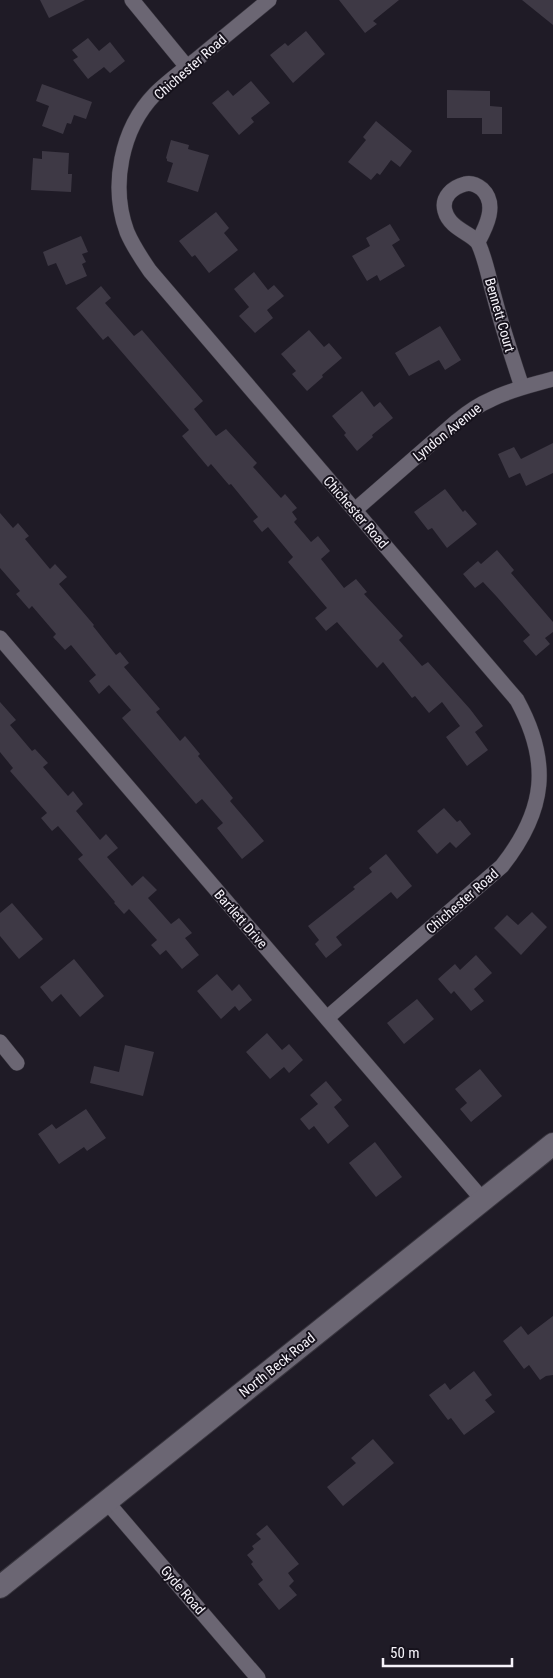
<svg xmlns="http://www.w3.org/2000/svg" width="553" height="1678" font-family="'Roboto Condensed',sans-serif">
  <rect width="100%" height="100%" fill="#1f1b26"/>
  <!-- building -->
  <g fill="#3e3945">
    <polygon points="40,0 85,0 49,18"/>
    <polygon points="339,0 399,0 373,21 377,24 365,33"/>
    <polygon points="522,0 553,0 553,25"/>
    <polygon points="306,31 325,54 293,83 270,55 285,43 288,46"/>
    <polygon points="88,38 99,51 110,42 125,61 110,73 104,67 88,79 73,60 78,57 72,50"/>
    <polygon points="251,81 270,103 251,118 254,122 239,135 212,103 228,90 233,96"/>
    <polygon points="42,84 92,102 86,119 74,115 71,124 67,123 63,134 42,126 49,106 36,101"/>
    <polygon points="447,90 490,91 490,106 502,107 502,134 482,134 482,118 447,118"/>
    <polygon points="376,121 412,151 400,167 391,160 380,175 377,173 371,180 348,162 366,140 363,137"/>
    <polygon points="171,140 189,145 188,149 209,155 198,192 167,182 173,163 167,161 167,159 166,158"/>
    <polygon points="42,151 69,153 68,174 72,174 71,192 31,190 33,158 42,159"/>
    <polygon points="216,212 229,228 224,233 238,250 209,273 195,255 192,257 179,241"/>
    <polygon points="390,224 400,240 392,245 405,266 380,281 377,275 367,281 352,256 370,246 366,238"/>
    <polygon points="81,236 88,252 82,254 86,262 82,264 87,276 66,285 56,263 48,266 43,252"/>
    <polygon points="254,272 268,290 274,285 284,296 267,310 273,318 255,333 239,316 249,307 234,289"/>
    <polygon points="101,286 111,298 105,303 134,336 142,330 203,401 194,409 216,436 226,429 257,463 253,467 281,498 285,494 297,508 292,512 297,519 294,522 311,542 318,536 330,551 321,559 344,588 356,579 367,592 364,594 403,636 399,640 422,666 428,662 470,709 483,726 475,732 488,750 467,766 446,737 460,726 442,702 429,713 415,696 412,698 383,662 377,668 337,622 326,631 315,618 327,608 288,562 293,557 268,527 262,532 253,521 258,517 231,484 229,485 211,464 208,467 182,436 189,430 108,336 103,340 76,308"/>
    <polygon points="440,326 461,360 445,370 439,360 409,376 395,353"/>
    <polygon points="309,330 324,347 329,343 342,358 322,375 323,377 307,391 292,374 296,371 281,354"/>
    <polygon points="362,391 374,407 380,402 393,418 372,435 373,437 357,451 344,435 346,433 332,416"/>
    <polygon points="553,443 553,473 526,486 520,473 509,478 498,454 514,447 521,459"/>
    <polygon points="445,489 463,512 465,510 477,524 447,548 432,528 428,530 414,512"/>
    <polygon points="0,513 13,528 18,523 29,536 25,539 50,569 55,564 67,577 59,584 94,625 93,626 116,655 120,652 129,663 124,667 160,709 156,712 180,741 185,736 200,754 198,756 233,798 230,801 264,841 242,859 217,828 223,823 202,799 196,804 122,718 131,710 109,685 99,694 89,681 96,675 71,645 65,650 53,637 56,634 32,606 29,609 16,594 20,591 0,568"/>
    <polygon points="497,550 514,570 511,573 553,622 553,632 545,638 550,644 536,656 523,641 530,635 497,597 483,582 475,588 463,574 478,561 481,564"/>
    <polygon points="0,702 16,720 10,725 32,751 35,749 48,763 43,767 68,796 73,791 83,804 76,811 100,840 106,834 118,848 107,857 132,886 143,876 157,890 148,898 171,924 179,918 192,933 185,938 199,955 182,969 166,950 160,955 151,945 157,940 129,909 124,914 114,903 115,902 78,859 83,855 58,826 52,831 41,818 47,813 10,771 13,768 0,752"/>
    <polygon points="444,808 457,822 460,820 471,834 456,848 450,842 437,854 417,831"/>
    <polygon points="386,854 412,886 397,899 391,892 336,937 342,945 326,958 315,944 319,940 308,926 355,889 353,887 372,872 369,868"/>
    <polygon points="12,903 43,939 19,959 0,936 0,913"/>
    <polygon points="532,912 547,927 521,955 494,928 507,915 518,925"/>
    <polygon points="476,955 492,973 474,989 484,1001 471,1011 454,991 451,994 438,979 455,964 460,970"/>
    <polygon points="74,959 104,996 80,1017 61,994 52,1002 40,987"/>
    <polygon points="217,974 232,991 239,984 252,1000 239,1011 235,1006 221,1019 197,991"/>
    <polygon points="417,999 434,1019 404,1044 387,1023"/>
    <polygon points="267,1033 282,1050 289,1044 303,1060 289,1073 284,1067 270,1079 246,1052"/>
    <polygon points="125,1045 154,1052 143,1096 90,1083 94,1066 119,1072"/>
    <polygon points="480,1069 502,1096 471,1122 460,1109 467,1103 455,1089"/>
    <polygon points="326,1081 342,1100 334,1107 349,1126 328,1144 314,1126 309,1130 300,1119 318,1104 310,1095"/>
    <polygon points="86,1109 106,1138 87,1151 84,1147 59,1164 38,1134 52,1124 56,1129"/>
    <polygon points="375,1142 402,1177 376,1197 349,1163"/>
    <polygon points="553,1316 553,1375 546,1376 540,1380 529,1365 524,1369 503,1341 521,1326 528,1335"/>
    <polygon points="474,1371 492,1395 485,1400 495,1412 464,1435 451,1418 448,1420 429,1395 445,1383 450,1390"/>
    <polygon points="373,1439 394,1463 343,1506 327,1487 356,1463 351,1458"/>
    <polygon points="267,1525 299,1564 288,1573 294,1581 289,1586 297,1595 279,1610 258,1584 263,1580 251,1564 253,1562 247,1555 254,1549 252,1546 261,1539 256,1534"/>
  </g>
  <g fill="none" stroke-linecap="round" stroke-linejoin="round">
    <defs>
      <g id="minor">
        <polyline points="132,0 187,67"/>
        <path d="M269,0c-24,20 -49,40 -73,60 -14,11 -29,22 -41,34 -34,35 -45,92 -28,138 6,14 14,26 23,39l367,429c34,62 29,110 -15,166l-175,152"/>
        <path d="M478,242c8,-15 20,-38 4,-53 -5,-4 -10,-7 -17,-5 -12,3 -24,13 -20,27 5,19 30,23 34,34 7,16 10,34 15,51 8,31 18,61 28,91"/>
        <path d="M355,510l102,-89c10,-8 21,-16 33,-21 19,-10 42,-15 63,-21"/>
        <polyline points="0,638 482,1199"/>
        <polyline points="0,1042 17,1063"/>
        <polyline points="107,1502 258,1678"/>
      </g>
      <polyline id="secondary" points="0,1587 553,1144"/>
    </defs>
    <!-- minor casing -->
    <use href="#minor" stroke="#38353e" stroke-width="16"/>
    <!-- secondary casing -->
    <use href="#secondary" stroke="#38353e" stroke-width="24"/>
    <!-- minor -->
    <use href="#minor" stroke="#6b6673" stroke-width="15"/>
    <!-- secondary -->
    <use href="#secondary" stroke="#6b6673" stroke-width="22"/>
  </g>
  <g text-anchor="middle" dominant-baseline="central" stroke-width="4" stroke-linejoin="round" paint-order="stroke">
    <!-- street labels -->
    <g font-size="14" fill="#f6f3fa" stroke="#16121c">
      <text transform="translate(190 67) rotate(-41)">Chichester Road</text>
      <text transform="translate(500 315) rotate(74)">Bennett Court</text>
      <text transform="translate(447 432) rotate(-39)">Lyndon Avenue</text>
      <text transform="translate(356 512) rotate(49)">Chichester Road</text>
      <text transform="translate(462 901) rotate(-41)">Chichester Road</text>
      <text transform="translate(241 919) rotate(49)">Bartlett Drive</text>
      <text transform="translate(277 1365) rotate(-39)">North Beck Road</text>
      <text transform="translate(183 1590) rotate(49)">Gyde Road</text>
    </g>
  </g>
  <!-- scale -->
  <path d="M383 1658v8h129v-8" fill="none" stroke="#f6f3fa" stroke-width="2.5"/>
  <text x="390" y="1658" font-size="15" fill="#f6f3fa" stroke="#16121c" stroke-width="4" paint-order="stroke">50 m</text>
</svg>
